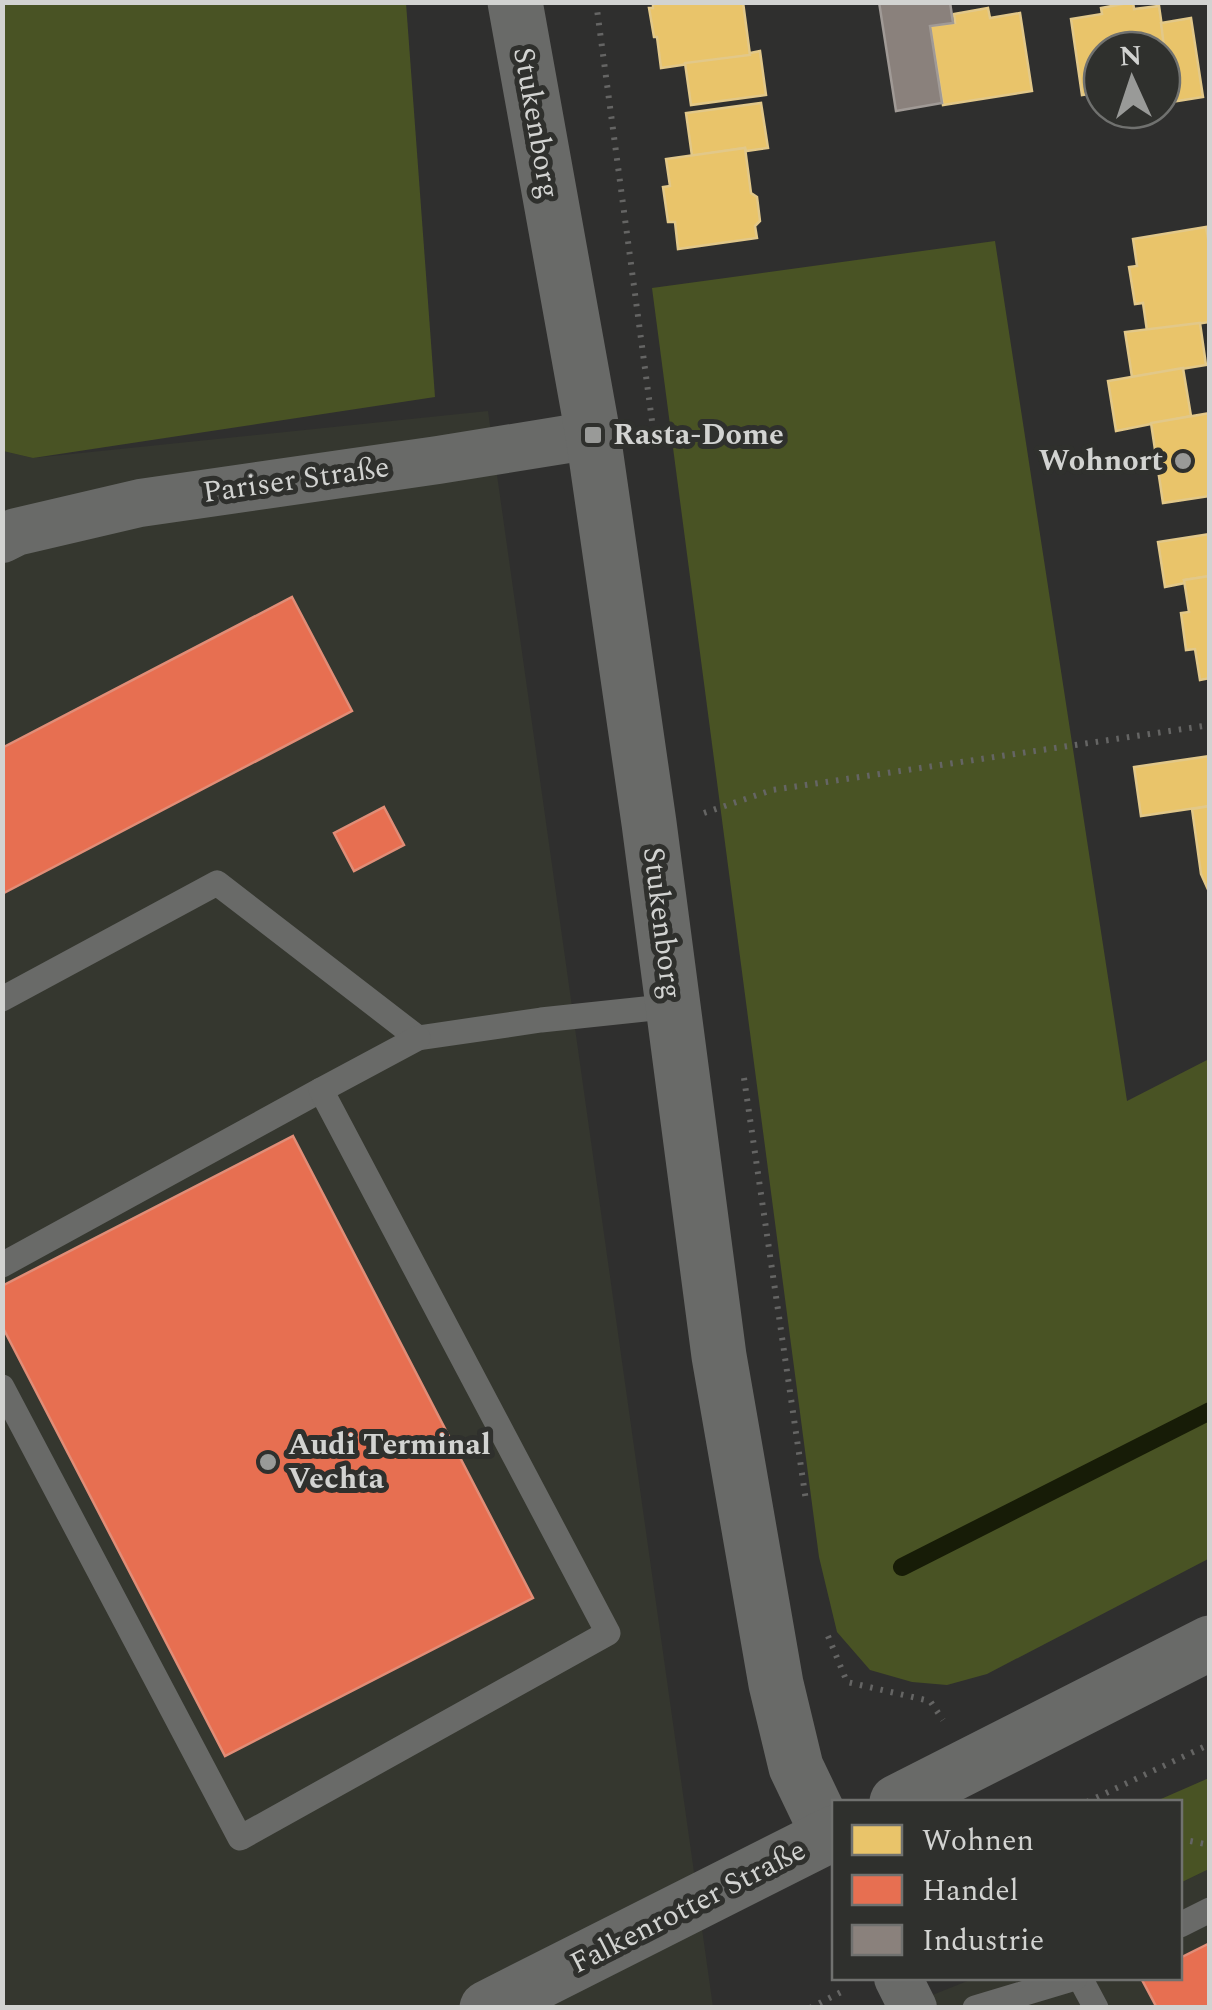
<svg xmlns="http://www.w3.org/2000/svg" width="1212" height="2010" font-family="Spectral,serif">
  <rect width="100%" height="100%" fill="#2f2f2e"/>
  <!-- built -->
  <g fill="#35372f">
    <polygon points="488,411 713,2007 3,2008 3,451 33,458"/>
    <polygon points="1209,1869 1209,2007 900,2008 975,1978 1180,1978 1180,1883"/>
  </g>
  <!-- green -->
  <g fill="#495324">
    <polygon points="3,2 406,3 435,397 33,458 3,451"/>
    <polygon points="995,241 1127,1101 1209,1059 1210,1558 987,1674 947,1685 912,1682 870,1670 837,1632 819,1557 652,288"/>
    <polygon points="1209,1778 1209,1869 1180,1883 1180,1802 1154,1802"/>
  </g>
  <!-- homes -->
  <g fill="#e9c46a" stroke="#e2c889" stroke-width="2.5">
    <polygon points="653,2 743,2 750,55 661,68 657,37 654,37 649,8 653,8"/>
    <polygon points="1133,2 1134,9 1159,6 1170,82 1162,83 1162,50 1102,50 1102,92 1082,95 1071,19 1102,14 1101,8"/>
    <polygon points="988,8 990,18 1020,13 1032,91 943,105 930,26 955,23 954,14"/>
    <polygon points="1191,18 1203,97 1171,102 1161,23"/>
    <polygon points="760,51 766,95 691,105 685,63 750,55 750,53"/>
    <polygon points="761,103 768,148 746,151 745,148 692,156 686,113"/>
    <polygon points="745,148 751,193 757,197 760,221 755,226 757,238 678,249 675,222 668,222 663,187 670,186 666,159"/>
    <polygon points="1206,227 1210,249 1210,322 1147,331 1143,303 1135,304 1129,267 1137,266 1133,239"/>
    <polygon points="1200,323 1206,365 1132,377 1125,332"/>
    <polygon points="1183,368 1191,416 1116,431 1108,381"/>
    <polygon points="1210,413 1210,496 1163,503 1151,423"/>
    <polygon points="1210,534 1210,576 1184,580 1185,583 1165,587 1158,542"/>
    <polygon points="1210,576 1210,678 1200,680 1195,649 1186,650 1181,613 1189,612 1184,580"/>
    <polygon points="1210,756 1210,806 1141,816 1134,767"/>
    <polygon points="1210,806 1210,894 1201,874 1192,809"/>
  </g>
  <!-- shops -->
  <g fill="#e76f51" stroke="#e18d77" stroke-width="2.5">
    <polygon points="292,597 352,711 2,894 2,748"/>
    <polygon points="384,807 404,845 354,871 334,833"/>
    <polygon points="293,1136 533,1598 225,1756 2,1326 2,1286"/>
    <polygon points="1210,1943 1210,2008 1157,2008 1141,1978 1180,1978 1180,1958"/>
  </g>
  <!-- industry -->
  <polygon fill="#8a817c" stroke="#a09a96" stroke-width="2.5" points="879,2 950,2 953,23 930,26 942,103 896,111"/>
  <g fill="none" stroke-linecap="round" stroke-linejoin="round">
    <!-- stream -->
    <polyline stroke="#171c07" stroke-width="18" points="902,1567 1210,1411"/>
    <!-- path -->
    <g stroke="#656564" stroke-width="6" stroke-dasharray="2.5 8" stroke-linecap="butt">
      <polyline points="596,2 652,421"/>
      <polyline points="704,813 772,790 1210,725"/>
      <polyline points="744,1078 806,1501"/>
      <polyline points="828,1636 847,1682 930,1701 943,1720"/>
      <polyline points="1087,1802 1210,1744"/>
      <polyline points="1180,1839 1210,1845"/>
      <polyline points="810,2008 847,1989"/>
    </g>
    <!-- lane -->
    <g stroke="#696a68" stroke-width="25">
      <polyline points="2,999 217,883 418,1038 541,1020 673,1006"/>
      <polyline points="2,1265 321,1090"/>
      <polyline points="2,1387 240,1838 608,1633 321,1090 418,1038"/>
      <polyline points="1180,1925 1210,1910"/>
      <polyline points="1080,1978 1096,2008"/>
      <polyline points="975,2008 1075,1978"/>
    </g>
    <!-- street -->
    <g stroke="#696a68" stroke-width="48">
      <polyline points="2,539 16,532 140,503 438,460 593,435"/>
      <polyline points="898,1978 913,2008"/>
    </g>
    <!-- secondary -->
    <g stroke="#696a68" stroke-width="55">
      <polyline points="515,2 593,435 649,823 719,1356 776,1684 796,1767 829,1836"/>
      <polyline points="897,1802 1210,1643"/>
      <polyline points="487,2008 834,1833"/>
    </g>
  </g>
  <!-- markers -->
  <g fill="#999a98" stroke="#2f302d" stroke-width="4">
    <rect x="583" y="425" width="20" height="20" rx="5"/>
    <circle cx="1183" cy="461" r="10"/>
    <circle cx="268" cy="1462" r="10"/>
  </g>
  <g text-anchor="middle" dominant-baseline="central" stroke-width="10" stroke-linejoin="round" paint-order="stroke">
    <!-- street labels -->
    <g font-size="30" fill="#d2d3d1" stroke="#2f302d">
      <text transform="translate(536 123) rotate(80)">Stukenborg</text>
      <text transform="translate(296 480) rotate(-8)">Pariser Straße</text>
      <text transform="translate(662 923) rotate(83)">Stukenborg</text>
      <text transform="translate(688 1907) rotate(-27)">Falkenrotter Straße</text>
    </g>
    <!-- poi labels -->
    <g font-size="30" font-weight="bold" fill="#d2d3d1" stroke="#2f302d" text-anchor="start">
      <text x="613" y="435">Rasta-Dome</text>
      <text x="1163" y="461" text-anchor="end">Wohnort</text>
      <text x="288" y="1445">Audi Terminal<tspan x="288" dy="34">Vechta</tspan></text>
    </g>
  </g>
  <!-- border -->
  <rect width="1212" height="2010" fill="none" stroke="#d2d3d1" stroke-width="10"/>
  <!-- legend -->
  <rect x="832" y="1800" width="350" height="180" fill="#2f302d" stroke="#70716f" stroke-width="2.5"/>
  <rect x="852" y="1825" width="50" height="30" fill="#e9c46a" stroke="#70716f" stroke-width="2.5"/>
  <text x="922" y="1850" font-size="30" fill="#d2d3d1">Wohnen</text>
  <rect x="852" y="1875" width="50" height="30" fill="#e76f51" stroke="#70716f" stroke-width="2.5"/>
  <text x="922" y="1900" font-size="30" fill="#d2d3d1">Handel</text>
  <rect x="852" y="1925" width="50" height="30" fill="#8a817c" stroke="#70716f" stroke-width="2.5"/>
  <text x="922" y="1950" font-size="30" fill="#d2d3d1">Industrie</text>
  <!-- north arrow -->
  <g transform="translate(1132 80) rotate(357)"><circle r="48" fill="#2f302d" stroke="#70716f" stroke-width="2.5"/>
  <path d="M0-8L18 38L0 25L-18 38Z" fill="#999a98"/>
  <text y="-15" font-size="28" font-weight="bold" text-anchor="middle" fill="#d2d3d1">N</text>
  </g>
</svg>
